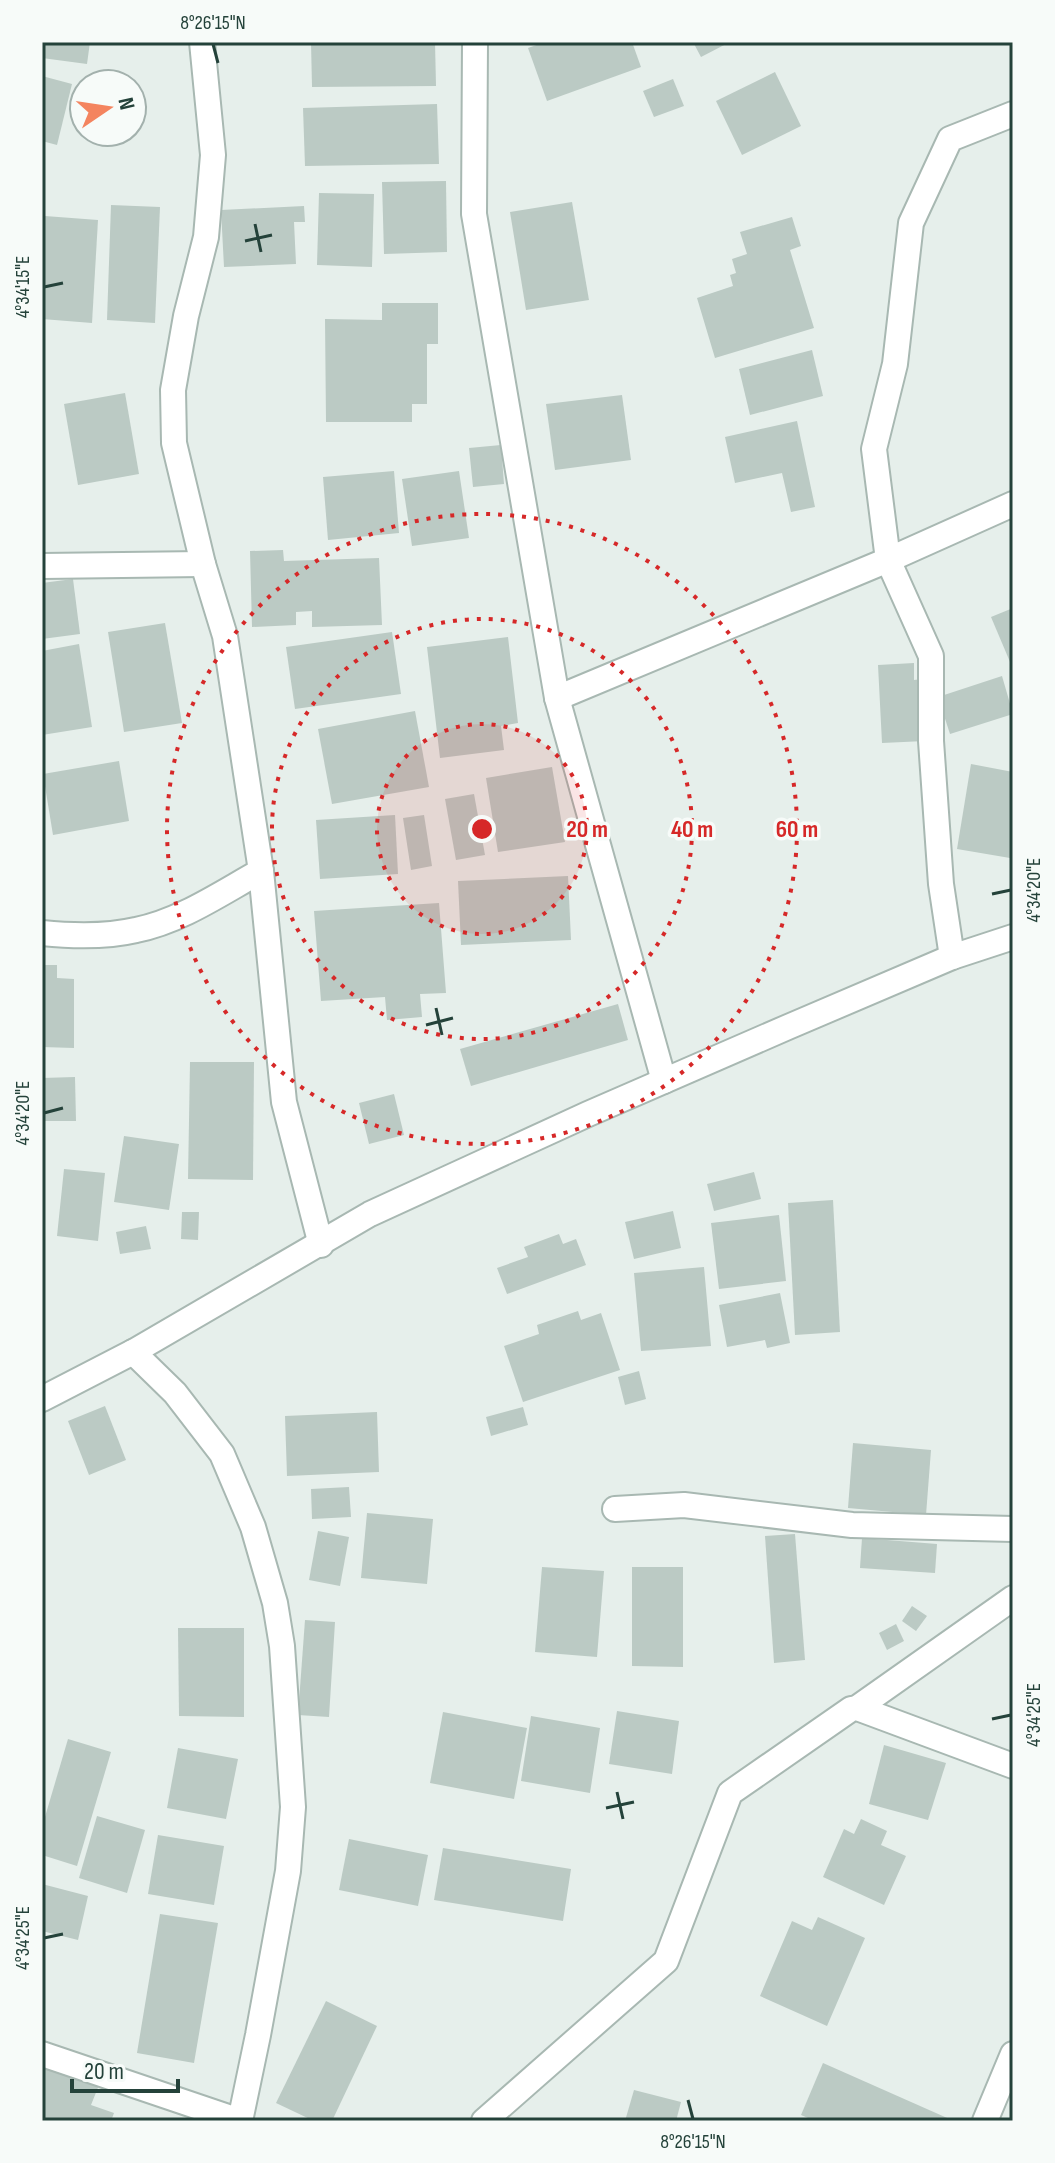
<svg xmlns="http://www.w3.org/2000/svg" width="1055" height="2163" font-family="'Sofia Sans Condensed',sans-serif">
  <rect width="100%" height="100%" fill="#e6efeb"/>
  <!-- building -->
  <g fill="#bbcac4">
    <polygon points="42,42 90,42 87,64 42,58"/>
    <polygon points="311,42 435,42 436,86 312,87"/>
    <polygon points="545,42 632,42 641,67 547,101 528,48"/>
    <polygon points="693,42 730,42 701,57"/>
    <polygon points="775,72 801,126 742,155 716,101"/>
    <polygon points="42,76 72,84 57,145 42,141"/>
    <polygon points="673,79 684,106 654,117 643,91"/>
    <polygon points="437,104 439,164 305,166 303,108"/>
    <polygon points="446,181 447,252 384,254 382,182"/>
    <polygon points="319,193 374,194 372,267 317,265"/>
    <polygon points="572,202 589,300 526,310 510,212"/>
    <polygon points="111,205 160,207 155,323 107,320"/>
    <polygon points="304,206 305,222 294,222 296,264 224,267 221,210"/>
    <polygon points="45,216 98,220 92,323 42,319"/>
    <polygon points="792,217 801,246 790,250 814,328 715,358 697,298 733,286 730,275 736,273 732,259 747,254 740,232"/>
    <polygon points="382,303 438,303 438,344 427,344 427,404 412,404 412,422 326,422 325,319 382,320"/>
    <polygon points="812,350 823,396 750,415 739,369"/>
    <polygon points="125,393 139,474 78,485 64,404"/>
    <polygon points="622,395 631,460 555,470 546,404"/>
    <polygon points="797,421 815,507 791,512 782,473 735,483 725,437"/>
    <polygon points="501,445 504,484 473,487 469,448"/>
    <polygon points="394,471 399,533 328,540 323,477"/>
    <polygon points="459,471 469,538 412,546 402,479"/>
    <polygon points="283,550 284,561 379,558 382,625 312,627 312,611 296,612 296,625 252,627 250,551"/>
    <polygon points="73,579 80,634 42,639 42,583"/>
    <polygon points="1013,608 1013,669 991,617"/>
    <polygon points="165,623 182,723 124,732 108,632"/>
    <polygon points="392,632 401,694 295,709 286,647"/>
    <polygon points="508,637 518,723 501,726 504,750 440,758 427,647"/>
    <polygon points="79,644 92,727 42,735 42,651"/>
    <polygon points="914,663 914,680 922,679 925,741 882,743 878,665"/>
    <polygon points="1002,676 1013,714 950,734 938,697"/>
    <polygon points="415,711 429,787 332,804 318,729"/>
    <polygon points="119,761 129,821 53,835 43,774"/>
    <polygon points="971,764 1013,772 1013,839 1010,858 957,849"/>
    <polygon points="552,767 565,842 498,852 486,778"/>
    <polygon points="474,794 485,855 456,860 445,799"/>
    <polygon points="395,815 398,874 320,879 316,820"/>
    <polygon points="424,815 432,866 411,870 403,818"/>
    <polygon points="568,876 571,940 461,945 458,881"/>
    <polygon points="439,903 446,993 420,994 422,1017 387,1020 385,997 321,1001 314,911"/>
    <polygon points="42,965 57,965 57,978 74,979 74,1048 42,1047"/>
    <polygon points="618,1004 628,1040 471,1086 460,1049"/>
    <polygon points="190,1062 254,1062 253,1180 188,1179"/>
    <polygon points="75,1077 76,1121 42,1121 42,1078"/>
    <polygon points="394,1094 404,1135 369,1144 359,1103"/>
    <polygon points="124,1136 179,1144 169,1210 114,1202"/>
    <polygon points="64,1169 105,1173 98,1241 57,1236"/>
    <polygon points="754,1172 761,1199 714,1211 707,1184"/>
    <polygon points="833,1200 840,1332 795,1335 788,1203"/>
    <polygon points="673,1211 681,1248 634,1259 625,1222"/>
    <polygon points="182,1212 199,1212 198,1240 181,1239"/>
    <polygon points="779,1215 786,1281 719,1289 711,1223"/>
    <polygon points="146,1226 151,1249 120,1254 116,1232"/>
    <polygon points="559,1234 563,1244 576,1239 586,1265 507,1294 497,1268 528,1257 524,1247"/>
    <polygon points="704,1267 711,1346 641,1351 634,1273"/>
    <polygon points="780,1293 790,1343 767,1348 765,1340 727,1347 719,1305"/>
    <polygon points="578,1311 581,1320 601,1313 620,1370 523,1402 504,1346 539,1334 537,1325"/>
    <polygon points="639,1371 646,1399 625,1405 618,1377"/>
    <polygon points="105,1406 126,1460 89,1475 68,1421"/>
    <polygon points="523,1407 528,1425 491,1436 486,1417"/>
    <polygon points="377,1412 379,1472 287,1476 285,1416"/>
    <polygon points="853,1443 931,1450 926,1515 848,1508"/>
    <polygon points="349,1487 351,1517 312,1519 311,1489"/>
    <polygon points="367,1513 433,1519 427,1584 361,1578"/>
    <polygon points="318,1531 349,1537 340,1586 309,1580"/>
    <polygon points="795,1534 805,1660 774,1663 765,1536"/>
    <polygon points="862,1538 937,1544 935,1573 860,1568"/>
    <polygon points="542,1567 604,1571 597,1657 535,1652"/>
    <polygon points="632,1567 683,1567 683,1667 632,1666"/>
    <polygon points="912,1606 927,1616 916,1631 902,1621"/>
    <polygon points="305,1620 335,1622 329,1717 298,1715"/>
    <polygon points="896,1624 904,1641 887,1650 879,1633"/>
    <polygon points="178,1628 244,1628 244,1717 179,1716"/>
    <polygon points="617,1711 679,1721 672,1774 609,1764"/>
    <polygon points="443,1712 527,1728 514,1799 430,1783"/>
    <polygon points="531,1716 600,1728 590,1793 521,1781"/>
    <polygon points="68,1739 111,1752 77,1866 42,1855 42,1827"/>
    <polygon points="884,1745 946,1763 928,1820 869,1804"/>
    <polygon points="178,1748 238,1759 226,1819 167,1808"/>
    <polygon points="97,1816 145,1830 127,1893 79,1878"/>
    <polygon points="861,1819 887,1831 881,1845 906,1856 884,1905 823,1877 844,1829 854,1834"/>
    <polygon points="158,1835 224,1846 214,1905 148,1894"/>
    <polygon points="349,1839 428,1855 418,1906 339,1890"/>
    <polygon points="443,1848 571,1869 563,1921 434,1900"/>
    <polygon points="42,1884 88,1896 78,1940 42,1931"/>
    <polygon points="160,1914 218,1923 194,2063 137,2053"/>
    <polygon points="818,1917 865,1938 827,2026 760,1996 792,1921 812,1930"/>
    <polygon points="326,2001 377,2026 332,2121 314,2121 276,2103"/>
    <polygon points="42,2063 99,2085 91,2105 114,2113 111,2121 42,2121 42,2094 45,2086 42,2085"/>
    <polygon points="823,2063 954,2121 815,2121 801,2115"/>
    <polygon points="634,2090 681,2102 676,2121 625,2121"/>
  </g>
  <g fill="none" stroke-linecap="round" stroke-linejoin="round">
    <defs>
      <g id="minor">
        <polyline points="202,42 213,155 206,237 186,316 173,390 174,443 203,564 225,636 261,871 284,1102 321,1245"/>
        <polyline points="475,42 474,214 557,698 664,1081"/>
        <polyline points="42,566 203,564"/>
        <polyline points="557,698 888,560 1013,504"/>
        <path d="M42,933c30,3 64,4 94,-3 45,-9 85,-37 125,-59"/>
        <polyline points="952,957 941,884 931,741 931,656 888,560 874,449 895,364 911,223 950,139 1013,114"/>
        <polyline points="133,1352 175,1393 222,1454 253,1527 275,1603 282,1646 293,1807 288,1871 258,2035 240,2121"/>
        <polyline points="42,1399 133,1352 370,1214 588,1114 788,1027 952,957 1013,937"/>
        <polyline points="615,1509 684,1505 852,1525 1013,1529"/>
        <polyline points="857,1708 1013,1766"/>
        <polyline points="42,2054 240,2121"/>
        <polyline points="484,2121 666,1961 730,1793 851,1709 857,1708 1013,1598"/>
        <polyline points="985,2121 1013,2054"/>
      </g>
    </defs>
    <!-- minor casing -->
    <use href="#minor" stroke="#a8b8b2" stroke-width="28"/>
    <!-- minor -->
    <use href="#minor" stroke="#fff" stroke-width="24"/>
  </g>
  <!-- ticks -->
  <path fill="none" stroke="#24423a" stroke-width="3" d="M213,44l5,19M255,224l6,28M245,241l27,-6M44,287l19,-4M992,894l19,-4M436,1008l6,27M426,1025l27,-7M44,1113l19,-5M992,1719l19,-4M617,1792l6,27M606,1808l28,-6M44,1938l19,-4M688,2100l5,19"/>
  <!-- distance rings -->
  <circle cx="482" cy="829" r="105" fill="#d62828" fill-opacity=".12"/>
  <g fill="none" stroke="#d62828" stroke-width="4" stroke-dasharray="4 8">
    <circle cx="482" cy="829" r="105"/>
    <circle cx="482" cy="829" r="210"/>
    <circle cx="482" cy="829" r="315"/>
  </g>
  <circle cx="482" cy="829" r="12" fill="#d62828" stroke="#f7fbf9" stroke-width="4"/>
  <g font-size="24" text-anchor="middle" font-weight="bold" fill="#d62828" stroke="#f7fbf9" stroke-width="7" stroke-linejoin="round" paint-order="stroke">
    <text x="587" y="837">20 m</text>
    <text x="692" y="837">40 m</text>
    <text x="797" y="837">60 m</text>
  </g>
  <!-- border -->
  <rect width="1055" height="2163" fill="none" stroke="#f7fbf9" stroke-width="88"/>
  <!-- north arrow -->
  <g transform="translate(108 108) rotate(77)"><circle r="38" fill="#f7fbf9" stroke="#a3b1ad" stroke-width="2"/>
  <path d="M0-6L14 30L0 20L-14 30Z" fill="#f4845f"/>
  <text y="-12" font-size="22" font-weight="bold" text-anchor="middle" fill="#24423a">N</text>
  </g>
  <!-- scale -->
  <path d="M72 2079v12h106v-12" fill="none" stroke="#24423a" stroke-width="4"/>
  <text x="84" y="2079" font-size="24" fill="#24423a" stroke="#f7fbf9" stroke-width="6" paint-order="stroke">20 m</text>
  <rect x="44" y="44" width="967" height="2075" fill="none" stroke="#24423a" stroke-width="3"/>
  <g font-size="20" text-anchor="middle" fill="#24423a">
    <text x="213" y="29">8°26'15"N</text>
    <text transform="translate(22 287) rotate(-90)" y="7">4°34'15"E</text>
    <text transform="translate(1033 890) rotate(-90)" y="7">4°34'20"E</text>
    <text transform="translate(22 1113) rotate(-90)" y="7">4°34'20"E</text>
    <text transform="translate(1033 1715) rotate(-90)" y="7">4°34'25"E</text>
    <text transform="translate(22 1938) rotate(-90)" y="7">4°34'25"E</text>
    <text x="693" y="2148">8°26'15"N</text>
  </g>
</svg>
